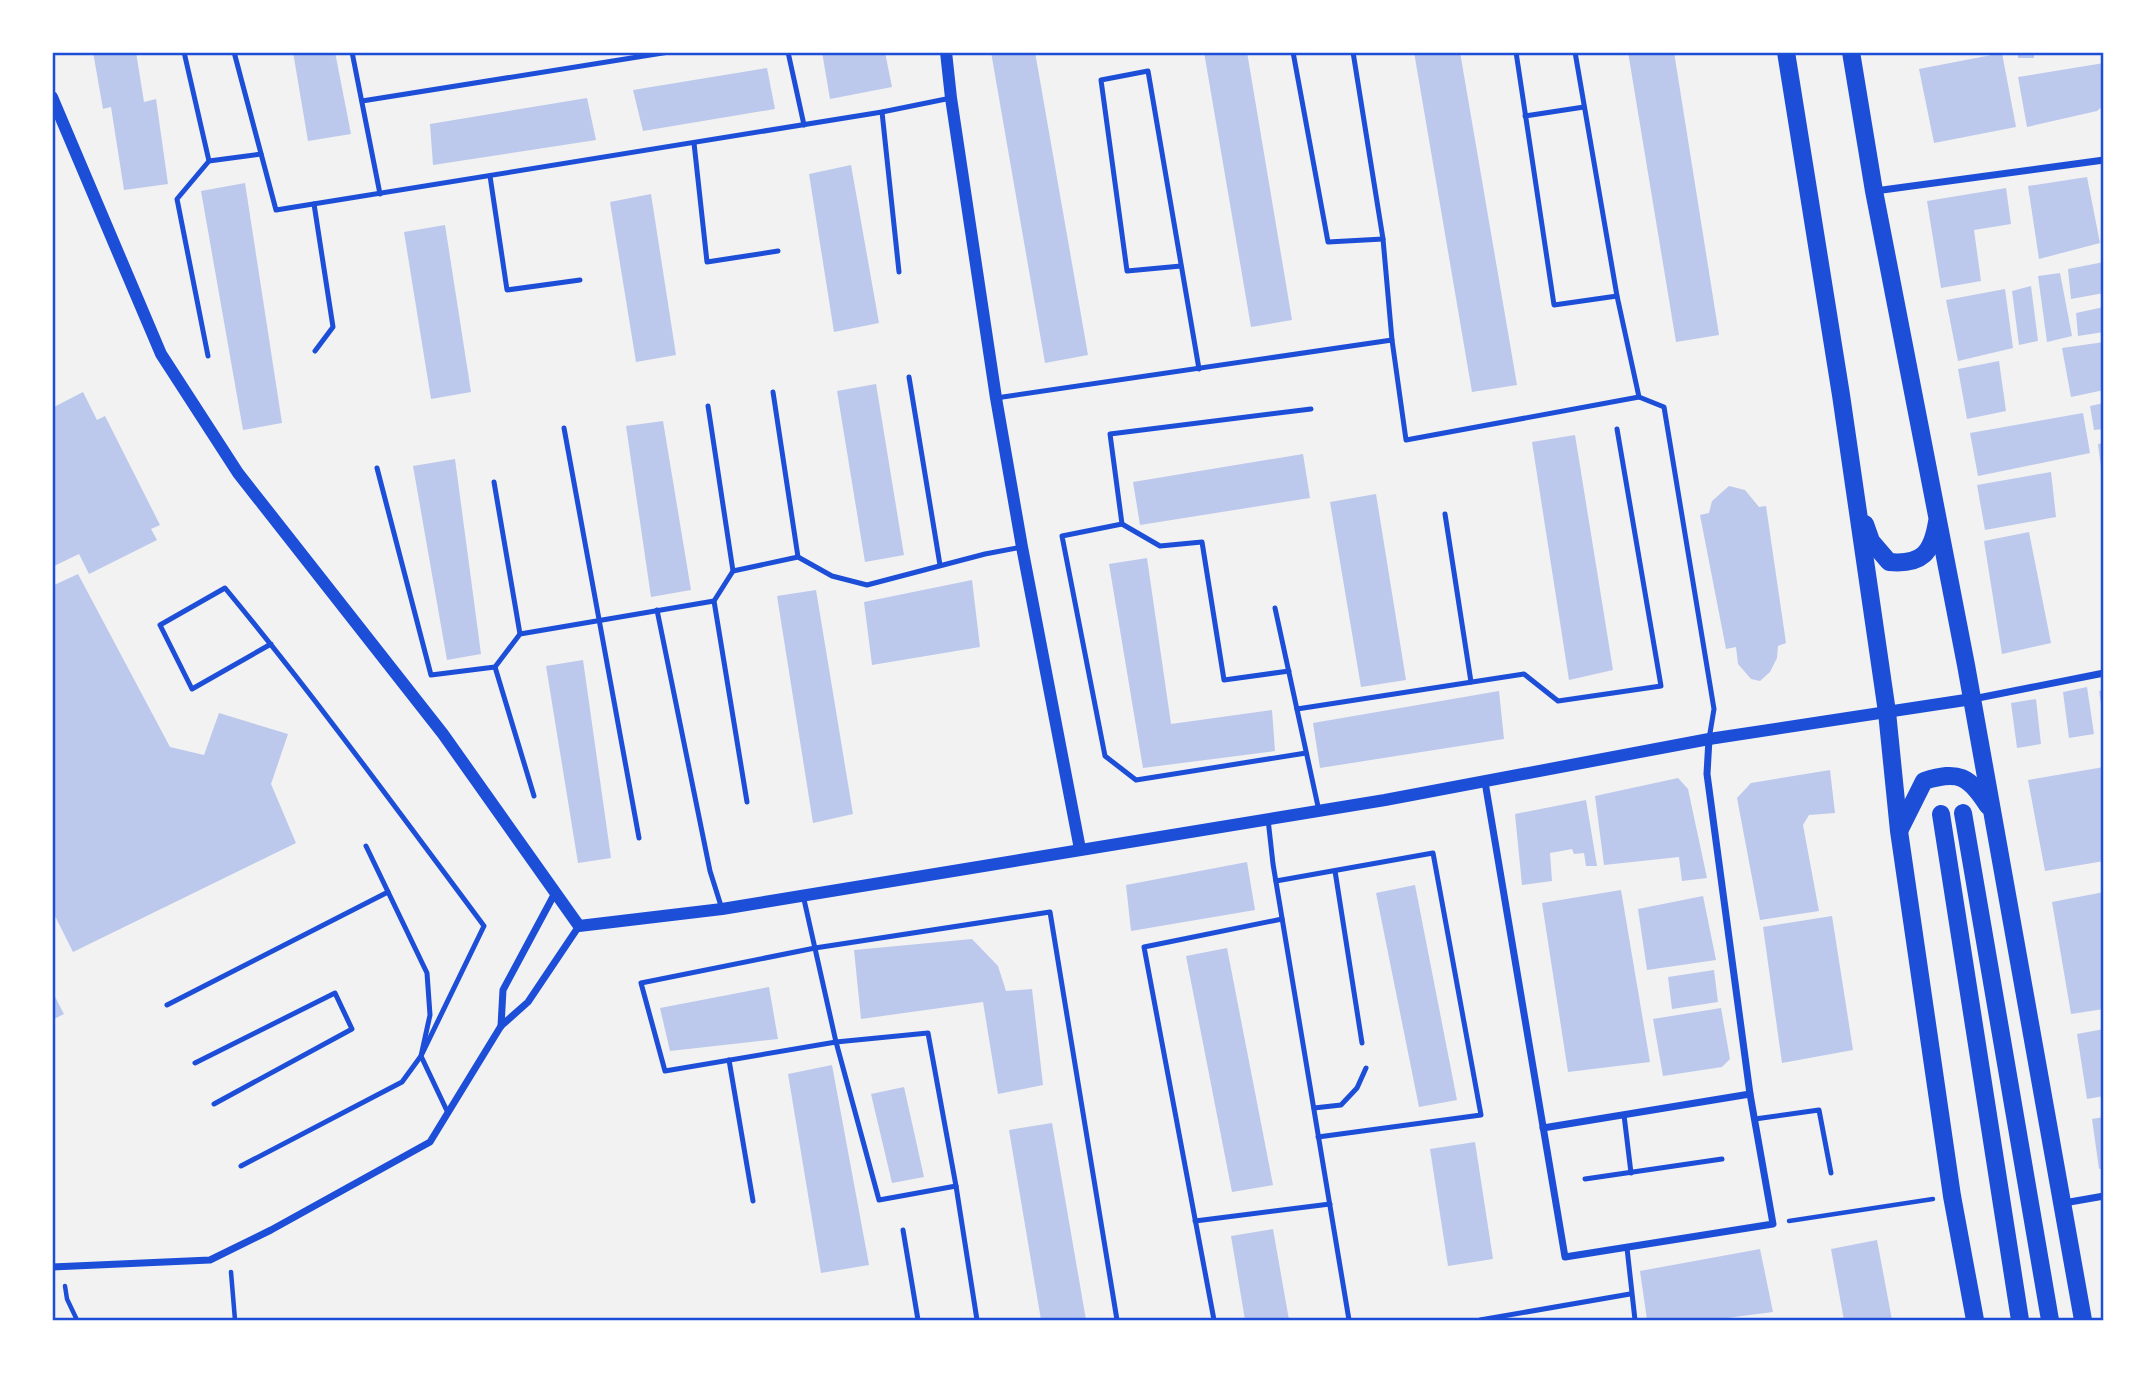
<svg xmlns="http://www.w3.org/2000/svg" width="2156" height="1373" font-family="'Roboto Condensed',sans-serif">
  <rect width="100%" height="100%" fill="#f2f2f2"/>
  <!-- building -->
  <g fill="#bdc9ec">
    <polygon points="93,52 136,52 144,102 156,99 168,184 124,190 111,107 103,109"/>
    <polygon points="293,52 335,52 351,134 308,141"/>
    <polygon points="822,52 885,52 892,87 830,99"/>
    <polygon points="991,52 1035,52 1088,355 1045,363"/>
    <polygon points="1204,52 1247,52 1292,320 1251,327"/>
    <polygon points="1414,52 1460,52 1517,385 1472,392"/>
    <polygon points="1628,52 1674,52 1719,335 1676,342"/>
    <rect x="2018" y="52" width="16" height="6"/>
    <polygon points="2002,53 2016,127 1934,143 1919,69"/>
    <polygon points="2104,63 2104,105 2097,111 2027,127 2018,77"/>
    <polygon points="767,68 775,109 643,131 633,90"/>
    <polygon points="587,98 596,140 433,165 430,124"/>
    <polygon points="851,165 879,323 834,332 809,174"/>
    <polygon points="2087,177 2100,243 2039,259 2028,186"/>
    <polygon points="245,183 282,423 243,430 201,191"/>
    <polygon points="2006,188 2011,224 1974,230 1981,281 1941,288 1927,201"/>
    <polygon points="651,194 676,355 636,362 610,202"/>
    <polygon points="445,225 471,392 431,399 404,232"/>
    <polygon points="2104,262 2104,293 2071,299 2068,269"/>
    <polygon points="2060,273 2072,336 2047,342 2038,276"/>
    <polygon points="2031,286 2038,341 2019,345 2012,291"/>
    <polygon points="2005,289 2013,348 1958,361 1946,300"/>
    <polygon points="2104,307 2104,332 2078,336 2076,313"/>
    <polygon points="2104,342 2104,390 2071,397 2062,348"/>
    <polygon points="1999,361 2006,411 1967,419 1958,369"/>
    <polygon points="876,384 904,555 865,562 837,391"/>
    <polygon points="83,392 97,420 105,416 160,525 151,529 157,540 89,574 79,554 52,567 52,408"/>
    <polygon points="2104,403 2104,429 2094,430 2090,406"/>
    <polygon points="2083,413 2090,453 1978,476 1970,433"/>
    <polygon points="663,421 691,590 651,597 626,426"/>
    <polygon points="1575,435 1613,670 1569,680 1532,442"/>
    <polygon points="2104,443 2104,475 2102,475 2098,444"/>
    <polygon points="1303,454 1310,498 1140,525 1133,482"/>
    <polygon points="455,459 481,654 447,660 413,466"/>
    <polygon points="2051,472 2056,517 1985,530 1977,485"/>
    <polygon points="1729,486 1745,490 1759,507 1766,506 1786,643 1778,646 1777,658 1770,672 1760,681 1751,679 1738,664 1736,647 1726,649 1700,515 1709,513 1712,501"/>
    <polygon points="1376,494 1406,680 1361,687 1330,502"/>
    <polygon points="2029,532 2051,643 2002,654 1984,541"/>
    <polygon points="1147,558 1171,724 1272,710 1275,751 1143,768 1109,564"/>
    <polygon points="78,574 170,747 204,755 219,713 288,734 271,784 296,843 73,952 52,910 52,586"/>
    <polygon points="972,580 980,647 872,665 864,602"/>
    <polygon points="816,590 853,814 813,823 777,596"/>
    <polygon points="583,660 611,858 578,863 546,666"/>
    <polygon points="2087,687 2094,734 2069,738 2063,692"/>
    <polygon points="2104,690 2104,711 2102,711 2099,691"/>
    <polygon points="1499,691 1504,739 1320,768 1313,723"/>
    <polygon points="2036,699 2041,744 2017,748 2011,703"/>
    <polygon points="2104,767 2104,861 2045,871 2028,780"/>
    <polygon points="1830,770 1835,813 1809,815 1803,825 1819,911 1760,920 1737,798 1751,783"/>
    <polygon points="1678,778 1688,789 1707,878 1682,881 1679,857 1604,865 1595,796"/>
    <polygon points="1586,800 1597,866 1586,866 1584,853 1574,854 1572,849 1550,853 1552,881 1522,885 1515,814"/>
    <polygon points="1247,862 1255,910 1131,931 1126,885"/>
    <polygon points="1415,885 1457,1100 1419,1107 1376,893"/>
    <polygon points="1621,890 1650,1062 1568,1072 1542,903"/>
    <polygon points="2104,892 2104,1009 2071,1014 2052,902"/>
    <polygon points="1703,896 1716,960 1647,970 1638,909"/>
    <polygon points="1832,916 1853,1050 1782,1063 1763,927"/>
    <polygon points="972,939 998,966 1006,991 1032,989 1043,1085 998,1094 983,1002 861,1019 854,950"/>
    <polygon points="1227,948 1273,1185 1232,1192 1186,956"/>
    <polygon points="1714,970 1718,1002 1672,1009 1668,977"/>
    <polygon points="769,987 778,1039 670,1051 660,1008"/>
    <polygon points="52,991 64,1014 52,1020"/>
    <polygon points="1721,1008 1730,1059 1722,1067 1663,1076 1653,1019"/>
    <polygon points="2104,1029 2104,1096 2087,1099 2077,1034"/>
    <polygon points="832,1065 869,1265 821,1273 788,1074"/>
    <polygon points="904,1087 924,1177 892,1183 871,1094"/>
    <polygon points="2104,1117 2104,1168 2099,1169 2092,1119"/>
    <polygon points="1052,1123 1086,1320 1041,1320 1009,1130"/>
    <polygon points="1475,1142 1493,1259 1448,1266 1430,1149"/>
    <polygon points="1273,1229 1289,1320 1245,1320 1231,1236"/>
    <polygon points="1877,1240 1892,1320 1844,1320 1831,1249"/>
    <polygon points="1760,1249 1773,1312 1711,1320 1647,1320 1640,1271"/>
  </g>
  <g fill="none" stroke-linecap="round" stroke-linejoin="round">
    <!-- path -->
    <g stroke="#1d4ed8" stroke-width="4.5">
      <polyline points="1789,1221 1933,1199"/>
      <polyline points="231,1272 235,1320"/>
      <polyline points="65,1286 67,1299 77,1320"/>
    </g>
    <!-- service -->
    <g stroke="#1d4ed8" stroke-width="5">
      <polyline points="184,52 209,161"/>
      <polyline points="234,52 276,210 882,112 951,98"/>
      <polyline points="352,52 380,194"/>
      <polyline points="788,52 804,125"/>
      <polyline points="1293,52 1328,242 1383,239"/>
      <polyline points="1353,52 1383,239 1392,340"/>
      <polyline points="1516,52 1554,305 1617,296"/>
      <polyline points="1575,52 1617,296 1639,397"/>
      <polyline points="362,101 669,52"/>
      <polyline points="882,112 899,272"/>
      <polyline points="1525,116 1584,107"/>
      <polyline points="694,143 707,262 778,251"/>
      <polyline points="490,176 507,290 580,280"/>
      <polyline points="314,204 333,327 315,351"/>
      <polyline points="1181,266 1127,271 1101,80 1148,71 1199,369"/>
      <polyline points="208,356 177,199 209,161 261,154"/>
      <polyline points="909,377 940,565"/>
      <polyline points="773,392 798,557"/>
      <polyline points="996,398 1392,340 1406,440 1639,397 1664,407 1714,709 1709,739"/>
      <polyline points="708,406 733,571 714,601 747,802"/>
      <polyline points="564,428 639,838"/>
      <polyline points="377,468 431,675 495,667 520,634 714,601"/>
      <polyline points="494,482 520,634"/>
      <polyline points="1445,514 1471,682"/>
      <polyline points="1122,524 1160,546 1202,542 1224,680 1289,671"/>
      <polyline points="733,571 798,557 832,576 867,585 985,554 1022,547"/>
      <polyline points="1275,608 1319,811"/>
      <polyline points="657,610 710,871 722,909"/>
      <path d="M271,644l-79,45 -32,-64 65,-37c90,109 174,224 259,338l-63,130 27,57"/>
      <polyline points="495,667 534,796"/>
      <polyline points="1297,709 1524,674 1558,701 1661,686 1617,429"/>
      <polyline points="1306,753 1136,780 1105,756 1062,536 1122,524 1110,434 1311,409"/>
      <polyline points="1268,819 1273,864 1349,1320"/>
      <polyline points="1335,871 1362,1043"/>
      <polyline points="1276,881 1433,853 1481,1115 1318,1137"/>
      <polyline points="803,895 836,1042 879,1200 956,1186"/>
      <polyline points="167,1005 388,892"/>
      <polyline points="729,1060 753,1201"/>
      <polyline points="195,1063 335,993 352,1029 214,1104"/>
      <polyline points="1314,1108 1341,1105 1357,1088 1366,1068"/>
      <polyline points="1624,1115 1631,1173"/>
      <polyline points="1755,1119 1819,1110 1831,1173"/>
      <polyline points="241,1166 402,1082 421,1056 430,1015 427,973 366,846"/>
      <polyline points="1585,1179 1722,1159"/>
      <polyline points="1195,1221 1330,1204"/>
      <polyline points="903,1230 918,1320"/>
      <polyline points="1627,1248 1635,1320"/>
      <polyline points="977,1320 956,1186 928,1033 836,1042 665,1071 641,983 815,948 1050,912 1117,1320"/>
      <polyline points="1214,1320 1144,947 1282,919"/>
      <polyline points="1480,1320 1630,1294"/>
    </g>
    <!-- minor -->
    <g stroke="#1d4ed8" stroke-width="7">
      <polyline points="1875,191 2104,160"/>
      <polyline points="1973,699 2104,673"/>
      <polyline points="1485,782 1565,1257 1773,1224 1750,1094 1707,774 1709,739"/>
      <polyline points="501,1026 503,990 555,893"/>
      <polyline points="1543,1128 1750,1094"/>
      <polyline points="2064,1203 2104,1196"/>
      <polyline points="52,1267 210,1260 271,1230 430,1142 501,1026 528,1002 579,926"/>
    </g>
    <!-- tertiary -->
    <g stroke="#1d4ed8" stroke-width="12">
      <polyline points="946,52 951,98 996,398 1022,547 1080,849"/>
      <polyline points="52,97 161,354 238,473 443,734 579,926 722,909 1385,800 1709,739 1972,699"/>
    </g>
    <!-- primary -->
    <g stroke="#1d4ed8" stroke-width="18">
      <polyline points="1786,52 1841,395 1887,712 1899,831 1952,1196 1975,1320"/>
      <polyline points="1851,52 1874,191 1966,665 2083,1320"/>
      <path d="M1865,524l6,17 18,21c33,3 43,-9 48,-40"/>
      <polyline points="1963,813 2050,1320"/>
      <polyline points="1941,814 2020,1320"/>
      <path d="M1900,829l24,-48c35,-11 45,-5 64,25"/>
    </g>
  </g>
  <!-- border -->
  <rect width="2156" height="1373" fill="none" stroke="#ffffff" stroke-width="108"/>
  <rect x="54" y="54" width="2048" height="1265" fill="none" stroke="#1d4ed8" stroke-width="2.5"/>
</svg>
